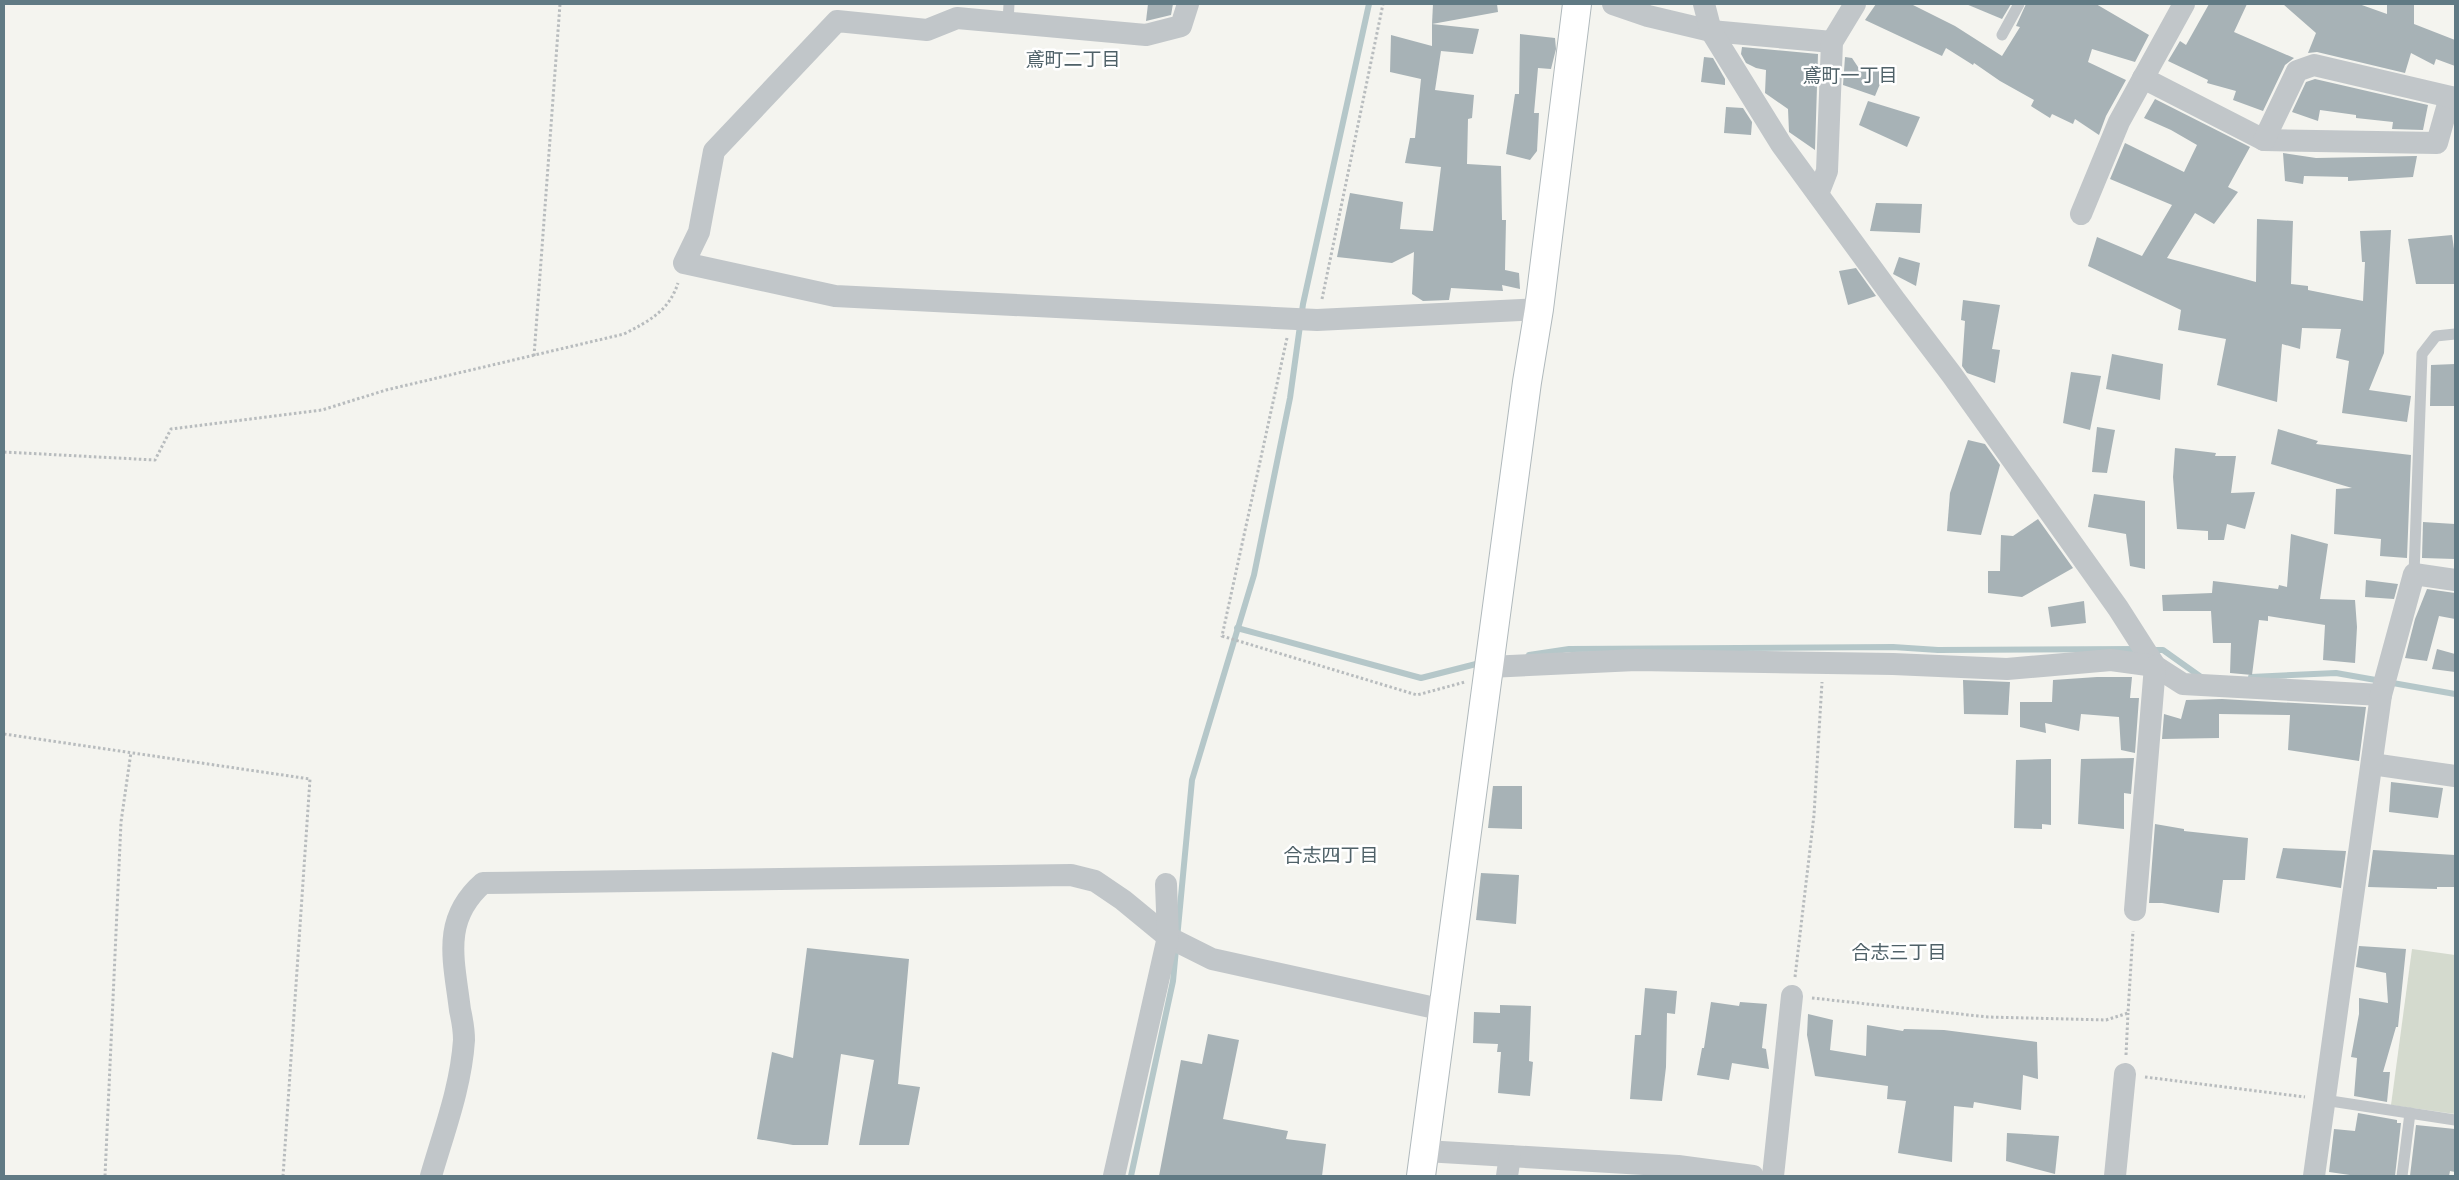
<svg xmlns="http://www.w3.org/2000/svg" width="2459" height="1180" font-family="'Asap Condensed','Noto Sans JP',sans-serif">
  <rect width="100%" height="100%" fill="#f4f4ef"/>
  <!-- green -->
  <polygon fill="#d4dace" points="2412,949 2455,955 2455,1114 2391,1105"/>
  <g fill="none" stroke-linecap="round" stroke-linejoin="round">
    <!-- stream -->
    <g stroke="#b5c7c9" stroke-width="6">
      <polyline points="1237,628 1421,678 1484,662"/>
      <polyline points="2150,650 2163,650 2201,677"/>
      <polyline points="1529,655 1569,649 1893,647 1938,650 2138,649"/>
      <polyline points="2251,677 2336,673 2455,694"/>
      <polyline points="1131,1176 1173,981 1192,780 1254,575 1290,398 1303,304 1369,4"/>
    </g>
  </g>
  <!-- building -->
  <g fill="#a7b2b6">
    <polygon points="1148,4 1173,4 1171,15 1146,21"/>
    <polygon points="1433,4 1497,4 1498,12 1432,24"/>
    <polygon points="1876,4 1911,4 1955,26 2002,56 2020,27 2016,26 2026,4 2096,4 2149,35 2135,62 2092,49 2088,62 2126,80 2106,116 2099,135 2075,119 2073,124 2052,114 2050,118 2031,106 2034,100 2000,81 1974,63 1973,65 1946,48 1942,56 1865,20"/>
    <polygon points="1966,4 2011,4 2002,19"/>
    <polygon points="2209,4 2247,4 2234,32 2294,58 2285,65 2263,111 2233,100 2236,91 2207,83 2208,80 2168,61 2180,41 2186,45"/>
    <polygon points="2283,4 2359,4 2387,14 2387,4 2414,4 2414,24 2455,40 2455,66 2436,59 2434,65 2411,53 2405,73 2317,52 2308,53 2316,33"/>
    <polygon points="1432,24 1479,29 1473,54 1441,51 1435,90 1474,95 1472,118 1468,119 1467,164 1501,166 1502,220 1506,220 1505,270 1519,273 1520,289 1502,285 1503,291 1451,288 1449,300 1423,301 1412,294 1414,252 1392,263 1337,257 1350,193 1403,202 1400,229 1433,231 1441,167 1405,163 1410,138 1415,138 1421,79 1390,72 1391,35 1432,46"/>
    <polygon points="1520,34 1555,38 1556,49 1551,69 1538,68 1534,113 1539,113 1537,151 1530,160 1506,154 1515,94 1519,94"/>
    <polygon points="1742,47 1818,54 1815,150 1789,132 1788,109 1765,93 1766,70 1756,68 1746,63 1741,54"/>
    <polygon points="1704,57 1713,58 1725,79 1725,85 1701,82"/>
    <polygon points="1845,57 1852,58 1858,67 1885,72 1875,96 1843,85"/>
    <polygon points="2315,79 2428,105 2423,130 2392,129 2393,122 2356,118 2356,115 2320,110 2318,121 2292,112 2306,82"/>
    <polygon points="2155,99 2250,147 2228,187 2238,192 2214,224 2195,213 2167,258 2256,282 2257,219 2293,221 2291,284 2308,286 2308,290 2363,301 2365,262 2362,262 2360,231 2391,230 2384,353 2369,390 2411,396 2407,422 2342,413 2349,361 2336,358 2341,329 2302,328 2300,349 2282,344 2277,402 2217,385 2226,339 2178,330 2181,310 2088,266 2097,237 2142,256 2172,205 2110,179 2125,143 2184,172 2197,145 2171,130 2144,118"/>
    <polygon points="1868,101 1920,117 1907,147 1859,125"/>
    <polygon points="1726,107 1743,108 1752,122 1751,135 1724,133"/>
    <polygon points="2283,153 2316,158 2417,156 2413,177 2348,181 2348,177 2304,176 2303,184 2285,181"/>
    <polygon points="1876,203 1922,204 1920,233 1870,231"/>
    <polygon points="2452,235 2455,256 2455,284 2416,284 2408,239"/>
    <polygon points="1899,257 1920,263 1916,286 1893,274"/>
    <polygon points="1856,268 1876,296 1848,305 1839,271"/>
    <polygon points="1963,300 2000,305 1992,349 2000,350 1995,383 1967,373 1962,366 1965,321 1961,320"/>
    <polygon points="2112,354 2163,364 2160,400 2106,389"/>
    <polygon points="2455,364 2455,406 2430,406 2431,365"/>
    <polygon points="2071,372 2101,376 2090,430 2063,423"/>
    <polygon points="2097,427 2115,430 2107,473 2092,472"/>
    <polygon points="2278,429 2318,441 2316,444 2411,455 2407,558 2380,556 2381,539 2334,534 2336,489 2352,488 2271,464"/>
    <polygon points="1968,440 1985,444 2000,465 1981,535 1947,531 1950,493"/>
    <polygon points="2175,448 2216,453 2215,456 2236,456 2231,493 2255,492 2245,529 2227,524 2224,540 2208,540 2208,531 2177,529 2173,477"/>
    <polygon points="2094,494 2145,501 2145,569 2130,566 2126,534 2088,527"/>
    <polygon points="2038,519 2073,568 2022,597 1988,593 1988,571 2000,571 2001,535 2013,536"/>
    <polygon points="2423,522 2455,524 2455,559 2422,558"/>
    <polygon points="2291,534 2328,544 2320,599 2355,600 2357,627 2355,663 2323,660 2325,625 2268,616 2268,621 2259,620 2252,675 2230,673 2231,643 2213,643 2211,611 2163,611 2162,595 2212,593 2213,581 2278,589 2279,585 2287,587"/>
    <polygon points="2366,580 2398,584 2394,599 2365,597"/>
    <polygon points="2427,589 2455,593 2455,619 2439,616 2427,661 2405,658 2415,619"/>
    <polygon points="2084,601 2086,623 2051,627 2048,607"/>
    <polygon points="2437,649 2455,654 2455,672 2432,669"/>
    <polygon points="2097,677 2132,677 2130,698 2139,698 2135,753 2121,750 2119,717 2081,714 2079,731 2045,723 2046,733 2020,727 2020,702 2052,702 2053,680"/>
    <polygon points="1963,680 2010,682 2008,715 1964,714"/>
    <polygon points="2222,699 2366,707 2359,761 2288,750 2290,715 2219,714 2219,738 2162,739 2164,714 2181,719 2186,700"/>
    <polygon points="2134,758 2131,794 2124,793 2124,829 2078,824 2081,759"/>
    <polygon points="2049,759 2051,759 2051,825 2042,824 2042,829 2014,828 2016,760"/>
    <polygon points="2391,782 2443,788 2438,818 2389,812"/>
    <polygon points="1493,786 1522,786 1522,829 1488,828"/>
    <polygon points="2155,824 2184,829 2184,831 2248,838 2245,880 2223,880 2219,913 2162,903 2149,903"/>
    <polygon points="2283,848 2346,851 2341,888 2276,878"/>
    <polygon points="2373,850 2455,855 2455,887 2437,887 2437,889 2368,887"/>
    <polygon points="1481,873 1519,875 1516,924 1476,920"/>
    <polygon points="2359,946 2406,949 2398,1027 2396,1027 2383,1072 2390,1072 2387,1102 2354,1096 2357,1058 2351,1057 2359,1014 2359,998 2388,1003 2386,973 2356,967"/>
    <polygon points="807,948 909,959 898,1084 920,1087 909,1145 859,1145 874,1060 841,1054 828,1145 793,1145 757,1139 772,1052 793,1058"/>
    <polygon points="1645,988 1677,991 1675,1014 1667,1013 1666,1067 1662,1101 1630,1099 1635,1035 1641,1035"/>
    <polygon points="1711,1002 1739,1006 1740,1002 1767,1004 1762,1048 1766,1049 1769,1069 1732,1063 1729,1080 1697,1075 1702,1048 1704,1048"/>
    <polygon points="1500,1005 1531,1006 1529,1061 1533,1062 1530,1096 1498,1093 1501,1052 1497,1052 1498,1044 1473,1043 1474,1012 1500,1013"/>
    <polygon points="1808,1014 1833,1020 1830,1050 1866,1056 1867,1025 1903,1031 1904,1029 1944,1030 2037,1042 2038,1079 2023,1075 2021,1110 1974,1102 1973,1108 1954,1106 1952,1162 1898,1153 1906,1101 1887,1099 1888,1086 1815,1076 1807,1035"/>
    <polygon points="1208,1034 1239,1040 1223,1119 1288,1131 1286,1139 1326,1144 1322,1176 1159,1176 1181,1060 1202,1064"/>
    <polygon points="2358,1113 2397,1120 2397,1123 2401,1123 2395,1176 2357,1176 2329,1172 2334,1129 2355,1131"/>
    <polygon points="2416,1125 2455,1129 2455,1172 2450,1171 2449,1176 2410,1176"/>
    <polygon points="2007,1133 2059,1136 2055,1174 2006,1161"/>
  </g>
  <g fill="none" stroke-linecap="round" stroke-linejoin="round">
    <defs>
      <polyline id="secondary" points="1421,1176 1527,382 1539,309 1577,4"/>
    </defs>
    <!-- secondary casing -->
    <use href="#secondary" stroke="#b0b9bc" stroke-width="30"/>
    <!-- path -->
    <g stroke="#b8bcbe" stroke-width="3" stroke-dasharray="2.5 2.5" stroke-linecap="butt">
      <polyline points="1322,299 1383,4"/>
      <polyline points="1287,338 1222,636 1417,695 1465,682"/>
      <polyline points="534,356 560,4"/>
      <path d="M4,452l151,8 16,-31 151,-19 64,-20 238,-56c25,-13 45,-23 54,-51"/>
      <polyline points="4,734 310,779 283,1176"/>
      <polyline points="1795,977 1814,815 1822,682"/>
      <polyline points="1812,998 1988,1017 2106,1020 2128,1013 2133,931"/>
      <polyline points="2126,1055 2128,1013"/>
      <polyline points="2145,1077 2305,1097"/>
      <polyline points="105,1176 121,822 131,752"/>
    </g>
    <!-- lane -->
    <g stroke="#c1c6c9" stroke-width="11">
      <polyline points="1008,22 1009,4"/>
      <polyline points="2002,35 2019,4"/>
      <polyline points="2414,574 2422,354 2436,336 2455,334"/>
      <polyline points="2324,1100 2455,1120"/>
      <polyline points="2402,1176 2410,1113"/>
    </g>
    <!-- street -->
    <g stroke="#c1c6c9" stroke-width="22">
      <polyline points="1188,4 1181,26 1146,35 957,18 927,30 837,21 714,151 699,232 684,263 835,296 1317,320 1539,309"/>
      <polyline points="1613,4 1648,16 1711,31 1832,42"/>
      <polyline points="1704,4 1711,31 1781,144 1895,300 1952,375 2118,608 2155,666 2183,684 2381,695"/>
      <polyline points="2143,78 2264,140 2437,143 2450,97"/>
      <polyline points="2264,140 2297,71 2314,65 2455,98"/>
      <polyline points="1818,194 1827,171 1832,42 1855,4"/>
      <polyline points="2081,214 2119,122 2184,4"/>
      <polyline points="1489,667 1636,660 1893,664 2007,669 2111,660 2155,666"/>
      <polyline points="2372,764 2455,776"/>
      <polyline points="2135,910 2155,666"/>
      <polyline points="1425,1151 1678,1166 1753,1176"/>
      <path d="M431,1176c13,-45 30,-89 33,-136 0,-10 -2,-21 -4,-30 -6,-50 -19,-90 23,-127l588,-8 24,6 28,19 45,37 44,22 232,51"/>
      <polyline points="1114,1176 1168,937 1166,884"/>
      <polyline points="1507,1176 1510,1156"/>
      <polyline points="1773,1176 1792,996"/>
      <polyline points="2115,1176 2125,1074"/>
      <polyline points="2314,1176 2381,695 2414,574 2455,580"/>
    </g>
    <!-- secondary -->
    <use href="#secondary" stroke="#fff" stroke-width="28"/>
  </g>
  <g text-anchor="middle" dominant-baseline="central" stroke-width="5" stroke-linejoin="round" paint-order="stroke">
    <!-- neighbourhood labels -->
    <g font-size="19" fill="#4f6168" stroke="#fff">
      <text x="1073" y="59">鳶町二丁目</text>
      <text x="1850" y="75">鳶町一丁目</text>
      <text x="1331" y="855">合志四丁目</text>
      <text x="1899" y="952">合志三丁目</text>
    </g>
  </g>
  <!-- border -->
  <rect width="2459" height="1180" fill="none" stroke="#607a84" stroke-width="10"/>
</svg>
